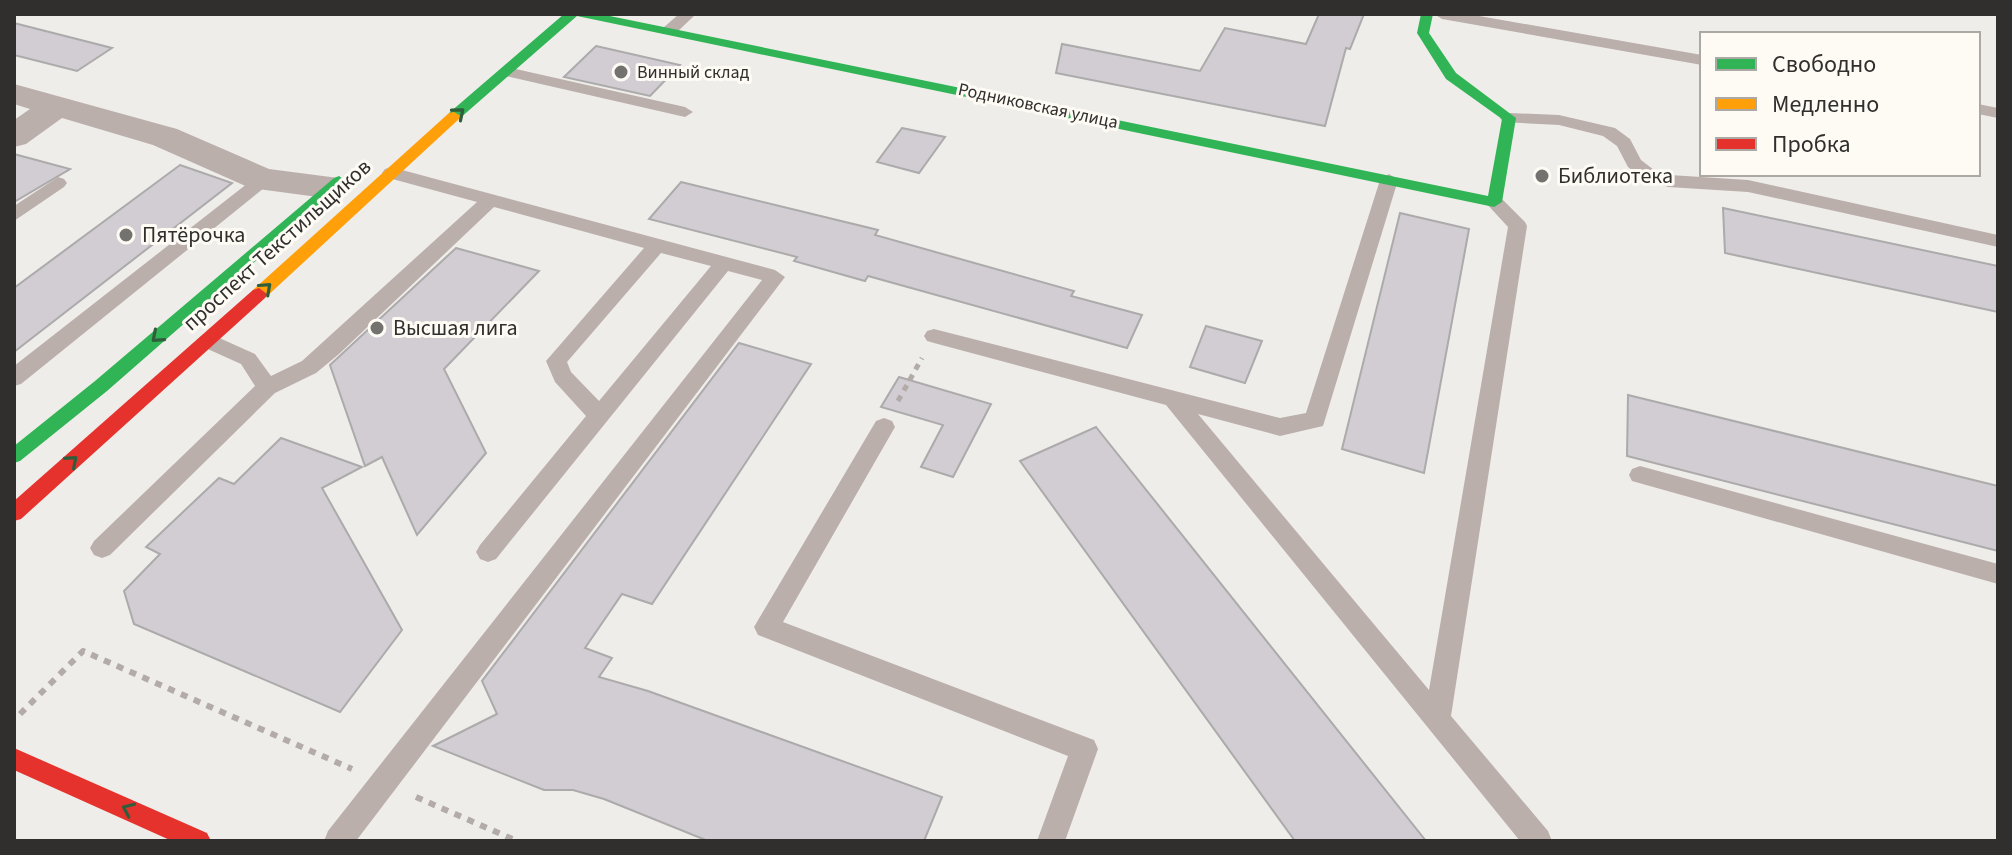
<svg xmlns="http://www.w3.org/2000/svg" width="2012" height="855" font-family="'Source Sans 3',sans-serif">
  <rect width="100%" height="100%" fill="#efedea"/>
  <!-- building -->
  <g fill="#d1cdd3" stroke="#acaaaa" stroke-width="2">
    <polygon points="1319,14 1364,14 1350,49 1346,48 1325,126 1056,73 1062,44 1200,71 1225,28 1306,44"/>
    <polygon points="14,23 112,48 77,71 14,55"/>
    <polygon points="596,46 680,65 650,96 564,77"/>
    <polygon points="902,128 945,137 919,173 877,162"/>
    <polygon points="14,154 70,169 14,202"/>
    <polygon points="180,165 232,183 14,352 14,288"/>
    <polygon points="681,182 878,230 875,235 1074,291 1071,296 1142,315 1127,348 868,276 865,281 794,261 797,257 649,219"/>
    <polygon points="1723,208 1998,266 1998,312 1725,253"/>
    <polygon points="1400,213 1469,229 1424,473 1342,449"/>
    <polygon points="456,248 539,271 444,369 486,453 417,535 382,457 365,466 330,365"/>
    <polygon points="1206,326 1262,341 1245,383 1190,367"/>
    <polygon points="739,343 811,364 652,604 622,594 585,648 612,658 599,677 648,691 942,797 924,841 708,841 604,799 573,790 544,790 433,746 497,714 482,681"/>
    <polygon points="899,377 991,404 953,477 921,467 943,425 881,407"/>
    <polygon points="1628,395 1998,486 1998,551 1627,456"/>
    <polygon points="1096,427 1426,841 1295,841 1020,461"/>
    <polygon points="281,438 362,467 322,488 402,630 340,712 134,624 124,591 160,554 146,547 219,478 234,484"/>
  </g>
  <g fill="none" stroke-linecap="round" stroke-linejoin="round">
    <!-- path-far1 -->
    <polyline stroke="#b3aba8" stroke-width="5" stroke-dasharray="6 6" stroke-linecap="butt" points="898,401 922,358"/>
    <!-- path -->
    <g stroke="#b3aba8" stroke-width="6" stroke-dasharray="7 7" stroke-linecap="butt">
      <polyline points="20,714 83,651 352,769"/>
      <polyline points="416,797 517,841"/>
    </g>
    <!-- lane -->
    <g fill="#bbafab" fill-rule="evenodd">
      <polygon points="679,14 696,14 675,34 663,34 663,28"/>
      <polygon points="1434,14 1468,14 1702,55 1702,65 1442,19"/>
      <polygon points="507,67 685,107 693,112 685,117 501,75 501,69"/>
      <polygon points="1978,104 1998,108 1998,118 1978,114"/>
      <polygon points="1509,113 1559,115 1615,128 1630,139 1641,160 1654,170 1670,175 1748,180 1998,235 1998,247 1748,192 1668,187 1642,178 1628,167 1617,146 1603,136 1559,125 1503,122 1500,118 1503,114"/>
      <path d="M391,167l384,103 10,7 -429,564h-32l4,-10 434,-551 -34,-9 -232,288 -8,3 -8,-3 -4,-7 4,-7 106,-129 -31,-34 -9,-21 98,-113 -150,-41 -155,147 -23,19 -41,20 -165,162 -8,3 -8,-3 -4,-7 4,-7 161,-155 -14,-22 -40,-18 -3,-5 3,-5h14l40,18 16,22 31,-15 175,-159 -92,-25 -3,-4 3,-4zM661,253l50,13 -112,135 -28,-29 -4,-10z"/>
      <polygon points="263,174 269,176 272,180 269,184 21,384 14,386 14,366 257,176"/>
      <polygon points="1389,174 1398,180 1323,426 1280,436 1198,414 1429,690 1508,227 1485,202 1487,198 1501,198 1525,222 1527,226 1451,716 1548,831 1552,841 1520,841 1166,405 934,343 927,341 924,336 927,331 934,329 1280,418 1306,413 1380,180"/>
      <polygon points="58,177 64,179 67,183 64,187 14,221 14,206"/>
      <polygon points="884,418 892,421 895,427 783,622 1094,740 1098,749 1065,841 1037,841 1068,756 758,635 754,627 876,421"/>
      <polygon points="1640,466 1998,564 1998,584 1632,481 1629,475 1632,469"/>
    </g>
    <!-- street -->
    <polygon fill="#bbafab" fill-rule="evenodd" points="14,84 177,129 269,169 346,179 351,187 346,195 333,199 250,188 153,145 62,118 26,144 14,147 14,120 30,109 14,104"/>
    <!-- fast -->
    <g fill="#30b455" fill-rule="evenodd">
      <polygon points="564,14 600,14 1488,196 1502,119 1446,79 1417,33 1421,14 1433,14 1429,33 1456,73 1516,118 1502,202 1494,207 577,16 459,119 449,119 449,113"/>
      <polygon points="339,176 346,181 344,184 107,391 20,461 14,463 14,446 95,381 334,178"/>
    </g>
    <!-- slow -->
    <polygon fill="#ff9f0a" fill-rule="evenodd" points="454,112 461,116 459,119 265,298 253,298 251,294 253,290 449,113"/>
    <!-- jam -->
    <g fill="#e5322d" fill-rule="evenodd">
      <polygon points="259,288 267,294 265,298 21,519 14,521 14,501 253,290"/>
      <polygon points="14,748 207,833 211,841 172,841 14,770"/>
    </g>
  </g>
  <!-- one-way arrows -->
  <defs><path id="oneway-chevron" d="M-2-3.5L2.5 0L-2 3.5" fill="none" stroke-width="1.6" stroke-linecap="round" stroke-linejoin="round" transform="scale(2)"/></defs>
  <g stroke="#305e3b">
    <use href="#oneway-chevron" transform="translate(459 113) rotate(-40)"/>
    <use href="#oneway-chevron" transform="translate(266 288) rotate(-42)"/>
    <use href="#oneway-chevron" transform="translate(157 337) rotate(139)"/>
    <use href="#oneway-chevron" transform="translate(72 461) rotate(-41)"/>
    <use href="#oneway-chevron" transform="translate(128 809) rotate(-156)"/>
  </g>
  <!-- markers -->
  <g fill="#73726f" stroke="#fefbf5" stroke-width="3">
    <circle cx="621" cy="72" r="8"/>
    <circle cx="1542" cy="176" r="8"/>
    <circle cx="126" cy="235" r="8"/>
    <circle cx="377" cy="328" r="8"/>
  </g>
  <g text-anchor="middle" dominant-baseline="central" stroke-width="6" stroke-linejoin="round" paint-order="stroke">
    <!-- far-poi labels -->
    <g font-size="18" fill="#302f2d" stroke="#fefbf5" text-anchor="start">
      <text x="637" y="72">Винный склад</text>
    </g>
    <!-- far-street labels -->
    <g font-size="18" fill="#302f2d" stroke="#fefbf5">
      <text transform="translate(1038 106) rotate(12)">Родниковская улица</text>
    </g>
    <!-- poi labels -->
    <g font-size="22" fill="#302f2d" stroke="#fefbf5" text-anchor="start">
      <text x="1558" y="176">Библиотека</text>
      <text x="142" y="235">Пятёрочка</text>
      <text x="393" y="328">Высшая лига</text>
    </g>
    <!-- street labels -->
    <g font-size="22" fill="#302f2d" stroke="#fefbf5">
      <text transform="translate(277 245) rotate(-42)">проспект Текстильщиков</text>
    </g>
  </g>
  <!-- border -->
  <rect width="2012" height="855" fill="none" stroke="#302f2d" stroke-width="32"/>
  <!-- legend -->
  <rect x="1700" y="32" width="280" height="144" fill="#fefbf5" stroke="#aca9a5" stroke-width="2"/>
  <rect x="1716" y="58" width="40" height="12" fill="#30b455" stroke="#aca9a5" stroke-width="2"/>
  <text x="1772" y="72" font-size="24" fill="#302f2d">Свободно</text>
  <rect x="1716" y="98" width="40" height="12" fill="#ff9f0a" stroke="#aca9a5" stroke-width="2"/>
  <text x="1772" y="112" font-size="24" fill="#302f2d">Медленно</text>
  <rect x="1716" y="138" width="40" height="12" fill="#e5322d" stroke="#aca9a5" stroke-width="2"/>
  <text x="1772" y="152" font-size="24" fill="#302f2d">Пробка</text>
</svg>
